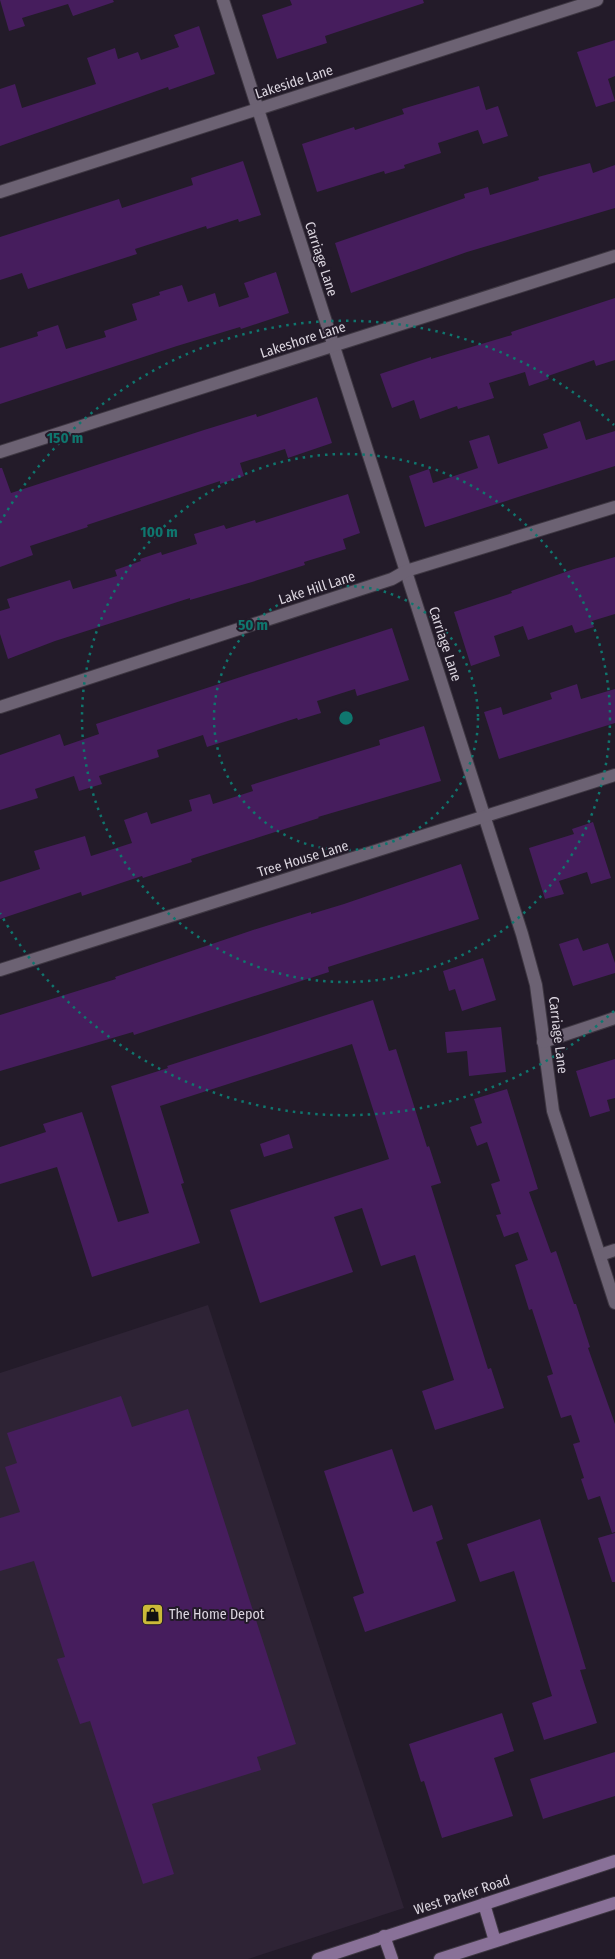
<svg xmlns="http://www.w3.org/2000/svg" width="615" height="1959" font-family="'Fira Sans Condensed',sans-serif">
  <rect width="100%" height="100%" fill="#231b29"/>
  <!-- built -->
  <polygon fill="#2e2335" points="208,1305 404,1908 248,1959 0,1959 0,1373"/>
  <!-- building -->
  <g fill="#461d5d">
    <polygon points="0,0 113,0 114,2 73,16 68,4 22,18 25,26 9,31"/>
    <polygon points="290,0 423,0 424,3 325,36 327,43 277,59 262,15 292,5"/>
    <polygon points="199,26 215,74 169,90 168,87 0,146 0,89 15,84 22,108 96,84 87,58 115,48 118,59 138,52 141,60 179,47 174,35"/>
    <polygon points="615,40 615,76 608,79 615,101 596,107 577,52"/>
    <polygon points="479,86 486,110 498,106 508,136 483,144 478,130 438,143 441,153 404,165 405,168 385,174 384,171 317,192 302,144 354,127 355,130 404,114 402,109"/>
    <polygon points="243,161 261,215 239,222 238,219 207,229 206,226 135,249 137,254 28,289 22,273 0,280 0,237 119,199 122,208 193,185 191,178"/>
    <polygon points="590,163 593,173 615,165 615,208 467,252 351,293 335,243 465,198 464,194 488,187 490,195 539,180 538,177"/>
    <polygon points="276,272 289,313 241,329 240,327 177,346 0,404 0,348 38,336 37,332 58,325 66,349 106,337 104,331 137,320 132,304 160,295 159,292 182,285 188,302 215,293 219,307 249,297 244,283"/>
    <polygon points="615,298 615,360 596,366 594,360 548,376 549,379 529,386 525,372 489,383 494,398 458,409 457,406 420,419 414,400 392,408 380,374 431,357 431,359 512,335 511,332"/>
    <polygon points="317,397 332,443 288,458 285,449 240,463 244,476 220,484 220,481 87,525 88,527 30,546 33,555 0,567 0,468 2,468 11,493 204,430 256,414 257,417"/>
    <polygon points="580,421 586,440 615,431 615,466 425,527 409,476 429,469 433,483 478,468 469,441 489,435 498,464 548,448 543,434"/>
    <polygon points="348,494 360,533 343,539 346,549 304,562 305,565 252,582 190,600 190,598 55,641 8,659 0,634 0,611 10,608 7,599 70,580 73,589 117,576 115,570 141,561 140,559 161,552 162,555 197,544 194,534 224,525 226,529 255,520 256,523"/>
    <polygon points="615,557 615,614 592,621 594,627 575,633 572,625 528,640 523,626 494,636 500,656 471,666 454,612 512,593 511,591 574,569"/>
    <polygon points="392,628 409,680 357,696 355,689 317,701 321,713 298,720 297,718 207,747 203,735 157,750 159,757 99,776 102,784 79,791 74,776 35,789 38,798 0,810 0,755 60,734 64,746 99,734 96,724"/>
    <polygon points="577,684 581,699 615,689 615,723 499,759 484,712 501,707 503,715 552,699 550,693"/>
    <polygon points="424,726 441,781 318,817 319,818 191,859 192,862 143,878 142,876 82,896 81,892 0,919 0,882 40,869 34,851 85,836 91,856 132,843 124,820 147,812 151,824 192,811 189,800 210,794 213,804 253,791 251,785 380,745 379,740"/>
    <polygon points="593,822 611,878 591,884 587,872 559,881 564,894 545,899 529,848 574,834 572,829"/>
    <polygon points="461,864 479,919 328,967 329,972 134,1035 133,1032 0,1071 0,1015 116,979 115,977 253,930 311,912 311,914 344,904"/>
    <polygon points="578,938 583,951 608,943 615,963 615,973 573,986 559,944"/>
    <polygon points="483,958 496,1000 462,1011 455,989 449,991 443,971"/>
    <polygon points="373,1000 389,1051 396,1049 427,1147 429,1146 441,1183 431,1186 488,1369 491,1368 504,1408 435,1430 422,1391 454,1380 415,1255 381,1266 362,1208 334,1217 353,1272 260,1303 230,1210 389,1159 352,1044 160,1106 184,1183 181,1184 200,1243 92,1277 57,1167 0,1184 0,1147 46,1132 43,1124 82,1112 118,1222 149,1213 111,1086 168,1068 167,1066"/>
    <polygon points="501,1027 506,1072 469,1076 467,1051 447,1053 445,1032"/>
    <polygon points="615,1059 615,1098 607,1100 610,1111 590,1117 576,1071"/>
    <polygon points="507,1089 538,1189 529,1192 551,1253 556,1251 574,1304 576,1304 590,1347 588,1348 615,1424 615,1532 612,1533 600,1496 588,1500 581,1479 584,1478 573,1444 580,1442 571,1415 561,1418 547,1376 553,1374 532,1309 529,1310 515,1265 528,1260 518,1232 504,1237 496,1215 501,1214 491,1184 500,1181 487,1142 477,1146 470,1127 482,1123 474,1099"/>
    <polygon points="289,1134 293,1148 264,1157 260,1144"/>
    <polygon points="121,1396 132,1427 188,1409 296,1744 257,1757 261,1770 152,1804 174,1874 143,1884 90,1721 80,1724 57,1659 65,1657 34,1561 0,1571 0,1518 20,1512 5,1467 17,1463 7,1433"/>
    <polygon points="392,1449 413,1512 432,1505 443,1539 436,1542 456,1601 365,1632 353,1597 364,1593 324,1471"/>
    <polygon points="540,1519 586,1669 580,1670 597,1723 544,1740 532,1703 552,1696 514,1571 480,1582 467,1544"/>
    <polygon points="615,1533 615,1582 612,1582 598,1538"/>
    <polygon points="502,1713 514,1751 494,1758 513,1816 442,1838 424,1781 421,1782 409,1744"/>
    <polygon points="615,1752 615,1796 543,1819 530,1779"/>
  </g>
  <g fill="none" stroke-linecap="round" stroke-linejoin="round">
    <defs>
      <g id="street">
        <polyline points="223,0 522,934 536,985 553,1111 615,1303"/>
        <polyline points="0,192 597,0"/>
        <polyline points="0,452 615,256"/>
        <polyline points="0,707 392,579 406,571 615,507"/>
        <polyline points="0,970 615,775"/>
        <polyline points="543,1042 615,1018"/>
        <polyline points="600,1255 615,1250"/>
      </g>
      <g id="secondary">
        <polyline points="484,1904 495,1941"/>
        <polyline points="384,1936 392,1959"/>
        <polyline points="318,1959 615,1861"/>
        <polyline points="440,1959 615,1903"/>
      </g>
    </defs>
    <!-- street casing -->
    <use href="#street" stroke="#3e3742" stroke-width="14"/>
    <!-- secondary casing -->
    <use href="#secondary" stroke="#3e3742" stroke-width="14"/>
    <!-- street -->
    <use href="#street" stroke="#6c6273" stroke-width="12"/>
    <!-- secondary -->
    <use href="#secondary" stroke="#897198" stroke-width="12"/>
  </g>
  <!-- distance rings -->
  <g fill="none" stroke="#0f766e" stroke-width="2.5" stroke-dasharray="2.5 5">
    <circle cx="346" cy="718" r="132"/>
    <circle cx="346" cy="718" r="264"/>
    <path d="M614 1011A397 397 0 0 1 0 913M0 523A397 397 0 0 1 614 425"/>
  </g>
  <!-- icons -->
  <defs>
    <symbol id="shop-square" viewBox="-11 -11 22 22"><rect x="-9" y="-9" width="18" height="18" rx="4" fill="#cbba39" stroke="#231b29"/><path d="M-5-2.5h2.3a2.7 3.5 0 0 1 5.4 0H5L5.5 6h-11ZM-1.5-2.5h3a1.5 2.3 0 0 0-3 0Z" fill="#111"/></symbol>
  </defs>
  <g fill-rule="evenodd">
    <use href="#shop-square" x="140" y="1602" width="25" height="25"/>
  </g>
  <g text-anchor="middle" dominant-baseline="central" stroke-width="4" stroke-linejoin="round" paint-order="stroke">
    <!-- street labels -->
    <g font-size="14" fill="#dbd5df" stroke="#231b29">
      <text transform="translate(294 82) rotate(-18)">Lakeside Lane</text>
      <text transform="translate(321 259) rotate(72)">Carriage Lane</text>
      <text transform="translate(303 340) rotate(-18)">Lakeshore Lane</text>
      <text transform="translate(317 588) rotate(-18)">Lake Hill Lane</text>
      <text transform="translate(445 644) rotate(72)">Carriage Lane</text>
      <text transform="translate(303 859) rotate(-17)">Tree House Lane</text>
      <text transform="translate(558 1035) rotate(83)">Carriage Lane</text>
      <text transform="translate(462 1895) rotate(-18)">West Parker Road</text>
    </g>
    <!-- poi labels -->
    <g font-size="14" fill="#dbd5df" stroke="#231b29" text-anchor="start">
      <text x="169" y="1614">The Home Depot</text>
    </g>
  </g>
  <circle cx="346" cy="718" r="8" fill="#0f766e" stroke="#231b29" stroke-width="2.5"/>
  <g font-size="15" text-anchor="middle" font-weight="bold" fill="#0f766e" stroke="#231b29" stroke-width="4" stroke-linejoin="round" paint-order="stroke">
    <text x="65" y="443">150 m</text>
    <text x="159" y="537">100 m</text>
    <text x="253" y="630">50 m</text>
  </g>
</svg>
